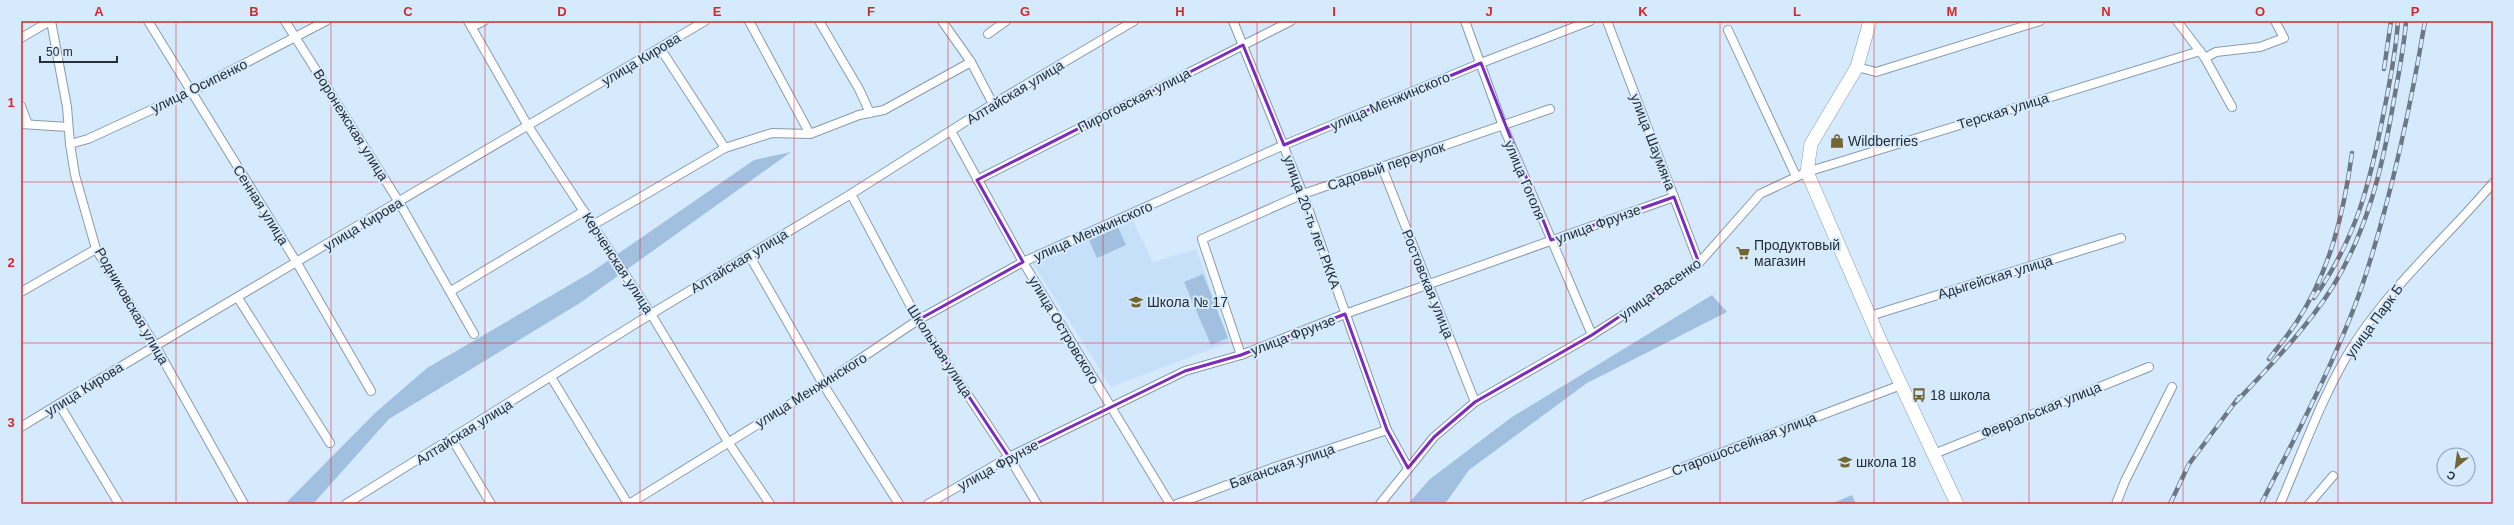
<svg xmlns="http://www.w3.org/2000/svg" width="2514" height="525" font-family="Arial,sans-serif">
  <rect width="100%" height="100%" fill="#d6eafe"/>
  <!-- built -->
  <polygon fill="#c7e0fa" points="1131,217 1153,262 1196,249 1230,342 1111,387 1032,262"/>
  <!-- green -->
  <g fill="#a1c0e0">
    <polygon points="791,152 580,303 389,419 313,504 285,504 375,413 427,368 590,273 754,160"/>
    <polygon points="1118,227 1126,245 1097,258 1089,240"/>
    <polygon points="1203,274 1228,338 1211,345 1184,282"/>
    <polygon points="1712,295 1727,312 1587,383 1469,470 1445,504 1408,504 1430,479 1512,417"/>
    <polygon points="1852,495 1856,504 1831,504 1833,503"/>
  </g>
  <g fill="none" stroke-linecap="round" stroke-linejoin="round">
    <defs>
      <g id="street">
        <polyline points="51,21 67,107 70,144 75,175 96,249 155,345 244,504"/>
        <polyline points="148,21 297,263 371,391"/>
        <polyline points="285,21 399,202 474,334"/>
        <polyline points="468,21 528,126 651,314 728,442 770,504"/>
        <polyline points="749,21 810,134"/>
        <polyline points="819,21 859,89 870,113"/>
        <polyline points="942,21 971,62 993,104"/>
        <polyline points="1233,21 1303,194 1387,430 1408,468"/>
        <polyline points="1465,21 1503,126 1592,335"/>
        <polyline points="1607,21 1699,263"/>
        <polyline points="2177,21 2205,58 2232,107"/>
        <polyline points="472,27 484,21"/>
        <polyline points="1728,30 1796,176"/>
        <polyline points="988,34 1006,21"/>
        <polyline points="21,38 50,21"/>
        <polyline points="660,48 725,148"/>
        <polyline points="2205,58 2216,52 2260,47 2284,38 2275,21"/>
        <polyline points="1857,67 1876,72 2040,21"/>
        <polyline points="21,106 27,122"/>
        <polyline points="21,124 68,127"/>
        <polyline points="951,131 1023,262 1170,504"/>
        <polyline points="70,144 88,139 190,92 326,21"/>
        <polyline points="1382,167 1475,402"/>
        <polyline points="977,180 1291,21"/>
        <polyline points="851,194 918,320 1009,457 1037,504"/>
        <polyline points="593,225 725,148 772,133 810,134 859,115 884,110 971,62"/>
        <polyline points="749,255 823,384 899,504"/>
        <polyline points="451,291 584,211"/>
        <polyline points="21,292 96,249"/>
        <polyline points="238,298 330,443"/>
        <polyline points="1870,316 2121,238"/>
        <polyline points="1241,355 1202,239 1303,194 1550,109"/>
        <polyline points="551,377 628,504"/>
        <polyline points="59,404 119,504"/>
        <path d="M21,427c226,-138 456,-271 684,-406"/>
        <polyline points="452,439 491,504"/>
        <polyline points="1934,454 2149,367"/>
        <polyline points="346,504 651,314 851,194 993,104 1134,21"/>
        <polyline points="629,504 823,384 918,320 1023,262 1284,145 1481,63 1590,21"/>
        <polyline points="928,504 1009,457 1185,371 1241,355 1345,314 1674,197"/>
        <polyline points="1177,504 1275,467 1387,430"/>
        <polyline points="1380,504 1434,437 1475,402 1592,335 1647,300 1699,263 1760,194 1807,172 2200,51"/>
        <polyline points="1586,504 1901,385"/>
        <polyline points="2116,504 2125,481 2172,387"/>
        <path d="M2280,504c23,-53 44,-114 76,-163 39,-59 92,-105 137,-158"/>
        <polyline points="2309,504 2333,476"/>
      </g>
      <polyline id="primary" points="1870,21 1857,67 1811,144 1807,172 1880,340 1957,504"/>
    </defs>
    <!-- street casing -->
    <use href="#street" stroke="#889bad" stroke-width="10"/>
    <!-- primary casing -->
    <use href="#primary" stroke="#889bad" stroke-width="14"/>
    <!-- street -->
    <use href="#street" stroke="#fff" stroke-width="8"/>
    <!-- primary -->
    <use href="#primary" stroke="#fff" stroke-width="13"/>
    <defs>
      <g id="rail">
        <polyline points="2384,69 2391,21"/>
        <path d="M2314,298c43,-61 56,-115 70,-187 6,-30 12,-59 14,-90"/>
        <path d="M2269,359c9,-12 19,-24 27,-36 34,-51 48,-111 56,-170"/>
        <path d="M2236,402c34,-36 69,-72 96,-114 35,-57 50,-118 61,-183 5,-28 11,-56 13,-84"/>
        <polyline points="2170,504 2189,464 2239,397"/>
        <path d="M2261,504c35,-68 76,-146 101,-218 29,-87 48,-175 63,-265"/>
      </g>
    </defs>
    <!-- rail casing -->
    <use href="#rail" stroke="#6c7885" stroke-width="4.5"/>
    <!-- rail -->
    <use href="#rail" stroke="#d6eafe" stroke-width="3" stroke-dasharray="9" stroke-linecap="butt"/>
  </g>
  <!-- marked area -->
  <path fill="none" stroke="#7b2cbf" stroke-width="3" stroke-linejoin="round" d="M1243,45l41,100 197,-82 70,177 123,-43 25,66 -107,72 -117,67 -41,35 -26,31 -21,-38 -42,-116 -104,41 -56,16 -176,86 -91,-137 105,-58 -46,-82z"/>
  <!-- grid -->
  <path fill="none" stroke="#d62828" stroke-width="1" stroke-opacity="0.55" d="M176,21v483M331,21v483M485,21v483M640,21v483M794,21v483M948,21v483M1103,21v483M1257,21v483M1411,21v483M1566,21v483M1720,21v483M1874,21v483M2029,21v483M2183,21v483M2338,21v483M21,182h2472M21,343h2472"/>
  <!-- icons -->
  <defs>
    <symbol id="shop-bare" viewBox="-9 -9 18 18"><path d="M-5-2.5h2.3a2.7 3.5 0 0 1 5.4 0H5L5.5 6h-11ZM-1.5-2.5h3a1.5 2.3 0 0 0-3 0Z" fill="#746633" stroke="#d6eafe" stroke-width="2.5" paint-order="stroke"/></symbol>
    <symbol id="supermarket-bare" viewBox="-9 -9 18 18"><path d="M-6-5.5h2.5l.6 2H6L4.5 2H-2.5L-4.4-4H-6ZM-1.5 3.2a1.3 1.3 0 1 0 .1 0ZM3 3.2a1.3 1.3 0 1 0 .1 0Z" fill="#746633" stroke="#d6eafe" stroke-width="2.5" paint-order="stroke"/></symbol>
    <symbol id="school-bare" viewBox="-9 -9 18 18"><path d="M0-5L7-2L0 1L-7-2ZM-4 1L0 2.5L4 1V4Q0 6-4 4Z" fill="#746633" stroke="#d6eafe" stroke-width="2.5" paint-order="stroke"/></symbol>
    <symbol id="bus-bare" viewBox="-9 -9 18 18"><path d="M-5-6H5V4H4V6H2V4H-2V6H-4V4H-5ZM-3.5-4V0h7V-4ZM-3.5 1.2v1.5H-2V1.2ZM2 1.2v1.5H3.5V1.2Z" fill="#746633" stroke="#d6eafe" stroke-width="2.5" paint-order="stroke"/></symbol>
  </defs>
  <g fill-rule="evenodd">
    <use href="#shop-bare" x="1827" y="131" width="20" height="20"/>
    <use href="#supermarket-bare" x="1733" y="243" width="20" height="20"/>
    <use href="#school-bare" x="1126" y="292" width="20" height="20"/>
    <use href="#bus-bare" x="1909" y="385" width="20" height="20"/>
    <use href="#school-bare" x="1835" y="452" width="20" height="20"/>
  </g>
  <g text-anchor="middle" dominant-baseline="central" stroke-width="4" stroke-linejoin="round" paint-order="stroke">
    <!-- street labels -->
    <g font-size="14" fill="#252d35" stroke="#d6eafe">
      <text transform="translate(641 59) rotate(-31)">улица Кирова</text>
      <text transform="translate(199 86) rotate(-26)">улица Осипенко</text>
      <text transform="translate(1015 92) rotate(-31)">Алтайская улица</text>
      <text transform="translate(1134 100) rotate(-27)">Пироговская улица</text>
      <text transform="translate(1390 101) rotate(-23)">улица Менжинского</text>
      <text transform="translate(2003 111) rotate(-17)">Терская улица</text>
      <text transform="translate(351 125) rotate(58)">Воронежская улица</text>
      <text transform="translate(1653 142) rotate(69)">улица Шаумяна</text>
      <text transform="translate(1386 166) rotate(-19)">Садовый переулок</text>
      <text transform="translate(1525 180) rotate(67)">улица Гоголя</text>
      <text transform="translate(261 205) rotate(58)">Сенная улица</text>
      <text transform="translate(1312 222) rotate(70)">улица 20-ть лет РККА</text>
      <text transform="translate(363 224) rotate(-31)">улица Кирова</text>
      <text transform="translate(1598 224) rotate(-20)">улица Фрунзе</text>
      <text transform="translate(1093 231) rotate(-24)">улица Менжинского</text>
      <text transform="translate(739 261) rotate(-31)">Алтайская улица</text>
      <text transform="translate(618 263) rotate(57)">Керченская улица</text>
      <text transform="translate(1995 277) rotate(-17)">Адыгейская улица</text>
      <text transform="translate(1428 284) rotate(68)">Ростовская улица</text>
      <text transform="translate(1660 289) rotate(-35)">улица Васенко</text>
      <text transform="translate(132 306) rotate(60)">Родниковская улица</text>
      <text transform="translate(2374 321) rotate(-54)">улица Парк Б</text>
      <text transform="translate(1064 330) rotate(59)">улица Островского</text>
      <text transform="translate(1293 335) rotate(-21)">улица Фрунзе</text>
      <text transform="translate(940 351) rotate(57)">Школьная улица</text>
      <text transform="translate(84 389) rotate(-32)">улица Кирова</text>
      <text transform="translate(811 390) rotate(-32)">улица Менжинского</text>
      <text transform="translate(2041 410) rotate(-22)">Февральская улица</text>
      <text transform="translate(464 432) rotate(-32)">Алтайская улица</text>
      <text transform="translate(1744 444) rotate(-21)">Старошоссейная улица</text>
      <text transform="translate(998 465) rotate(-29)">улица Фрунзе</text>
      <text transform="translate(1282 466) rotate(-19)">Баканская улица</text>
    </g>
    <!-- poi labels -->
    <g font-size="14" fill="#252d35" stroke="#d6eafe" text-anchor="start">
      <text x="1848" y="141">Wildberries</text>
      <text x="1754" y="245">Продуктовый<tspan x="1754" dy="16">магазин</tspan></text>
      <text x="1147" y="302">Школа № 17</text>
      <text x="1930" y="395">18 школа</text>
      <text x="1856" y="462">школа 18</text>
    </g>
  </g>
  <!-- border -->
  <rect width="2514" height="525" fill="none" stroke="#d6eafe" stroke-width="44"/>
  <!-- north arrow -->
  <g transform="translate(2456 467) rotate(209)"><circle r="19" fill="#d6eafe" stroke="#8f9eae"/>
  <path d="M0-3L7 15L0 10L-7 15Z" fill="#746633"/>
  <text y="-6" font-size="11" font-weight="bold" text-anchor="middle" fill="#252d35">С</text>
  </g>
  <!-- scale -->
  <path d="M40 56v6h77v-6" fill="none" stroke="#252d35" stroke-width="2"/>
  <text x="46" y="56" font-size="12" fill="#252d35" stroke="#d6eafe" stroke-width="3" paint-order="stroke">50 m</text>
  <rect x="22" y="22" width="2470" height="481" fill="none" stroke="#d62828" stroke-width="1.5"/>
  <g font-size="13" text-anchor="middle" font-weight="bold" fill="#d62828">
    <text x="99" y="16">A</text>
    <text x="254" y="16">B</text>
    <text x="408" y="16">C</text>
    <text x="562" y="16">D</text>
    <text x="717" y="16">E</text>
    <text x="871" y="16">F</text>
    <text x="1025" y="16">G</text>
    <text x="1180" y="16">H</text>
    <text x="1334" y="16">I</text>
    <text x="1489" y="16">J</text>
    <text x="1643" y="16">K</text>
    <text x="1797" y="16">L</text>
    <text x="1952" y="16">M</text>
    <text x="2106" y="16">N</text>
    <text x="2260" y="16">O</text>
    <text x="2415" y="16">P</text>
    <text x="11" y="107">1</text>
    <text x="11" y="267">2</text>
    <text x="11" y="427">3</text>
  </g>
</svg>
